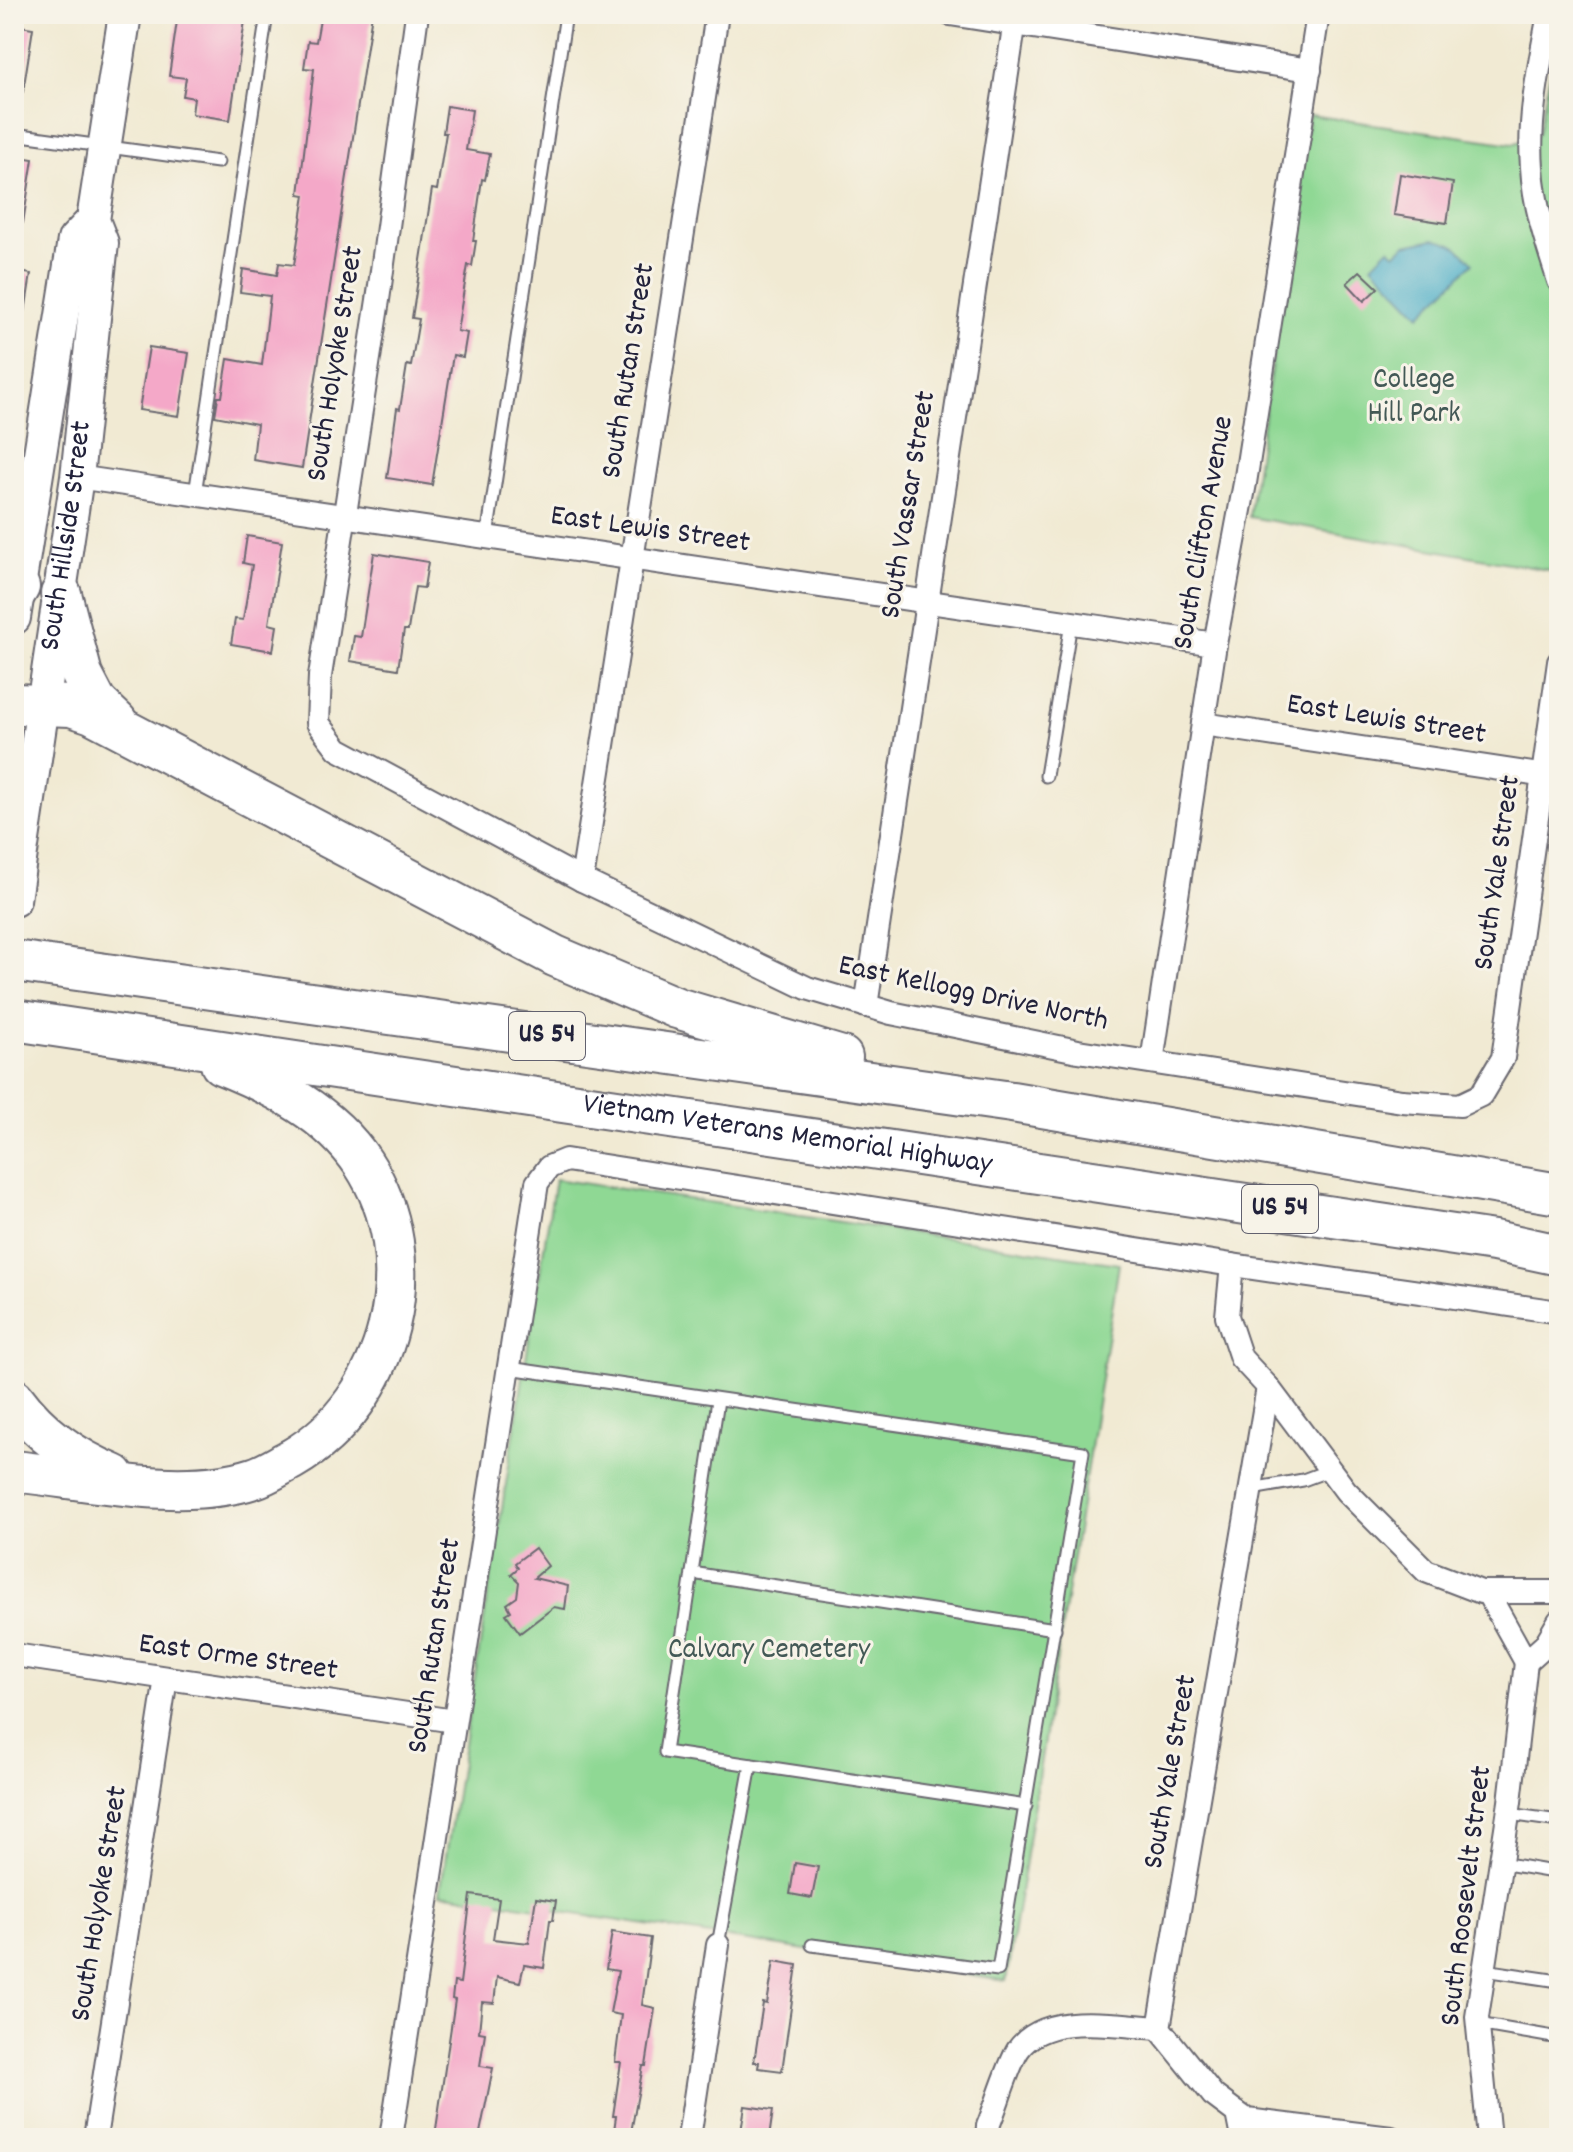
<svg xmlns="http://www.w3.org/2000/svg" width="1573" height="2152" font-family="Dekko,sans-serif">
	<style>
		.green { fill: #8fd894; stroke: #587d68; stroke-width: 2 }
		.water { fill: #47acc6; stroke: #346780; stroke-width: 2 }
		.building { fill: #f4a8c8 }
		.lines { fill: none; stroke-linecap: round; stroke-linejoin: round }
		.lane-casing { stroke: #6a6870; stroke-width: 15 }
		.street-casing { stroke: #6a6870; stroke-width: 26 }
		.secondary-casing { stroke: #6a6870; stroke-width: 36 }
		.highway-casing { stroke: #6a6870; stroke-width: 44 }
		.lane { stroke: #fff; stroke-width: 11 }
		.street { stroke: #fff; stroke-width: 22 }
		.secondary { stroke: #fff; stroke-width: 32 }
		.highway { stroke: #fff; stroke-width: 40 }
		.labels { text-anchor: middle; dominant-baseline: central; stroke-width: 6; stroke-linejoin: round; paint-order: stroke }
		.shield { fill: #f7f3e8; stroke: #62616f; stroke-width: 2 }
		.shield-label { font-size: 28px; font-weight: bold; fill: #22223b }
		.street-label { font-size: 30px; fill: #22223b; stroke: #f7f3e8 }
		.park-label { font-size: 30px; fill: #435956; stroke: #f7f3e8 }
	</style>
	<rect width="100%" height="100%" fill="#f7f3e8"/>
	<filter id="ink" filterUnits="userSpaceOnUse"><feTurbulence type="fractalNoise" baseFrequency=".0125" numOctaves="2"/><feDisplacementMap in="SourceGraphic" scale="16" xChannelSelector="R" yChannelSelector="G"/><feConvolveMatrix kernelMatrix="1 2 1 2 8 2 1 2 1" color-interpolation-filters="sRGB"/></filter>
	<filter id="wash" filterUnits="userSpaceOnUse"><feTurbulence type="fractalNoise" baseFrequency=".006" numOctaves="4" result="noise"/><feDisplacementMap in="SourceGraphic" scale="32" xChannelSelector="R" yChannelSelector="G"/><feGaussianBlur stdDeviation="1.8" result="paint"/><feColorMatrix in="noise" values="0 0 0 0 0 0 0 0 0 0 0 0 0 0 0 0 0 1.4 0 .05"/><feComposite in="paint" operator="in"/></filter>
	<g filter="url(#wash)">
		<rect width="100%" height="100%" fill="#f1ead3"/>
		<g class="green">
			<path d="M1559 27V572L1249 517 1309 115 1513 144 1538 134Z"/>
			<path d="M555 1179 1119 1264 1006 1981 440 1893Z"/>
		</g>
		<path class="water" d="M1434 239C1451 241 1462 249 1473 263L1420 315 1372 265 1389 248 1395 254 1405 245Z"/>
		<g id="blocks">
			<g class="building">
				<path d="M178 14H246L230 120 192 114 194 98 183 96 186 78 169 76Z"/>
				<path d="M321 14H372L302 468 253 460 257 424 215 416 218 397H222L228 359 262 365 270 296 240 292 243 269 277 275 279 263 294 265 305 195 299 194 314 69 304 68 308 41 316 42Z"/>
				<path d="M14 25 33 28 23 92 14 91Z"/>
				<path d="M447 106 472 110 466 150 490 154 485 180 482 179 473 241H476L472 266 468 265 457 331 467 333 463 357 453 355 432 485 387 478 397 408 400 409 407 365 411 366 419 319 412 318 432 189 437 190 446 133H443Z"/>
				<path d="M14 156 33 159 23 223 14 222Z"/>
				<path d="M1400 174 1453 183 1447 223 1394 215Z"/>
				<path d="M14 271 31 274 23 325H14Z"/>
				<path d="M1360 271 1378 288 1364 301 1347 283Z"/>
				<path d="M149 347 189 353 179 416 139 410Z"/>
				<path d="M247 536 282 542 269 624 277 626 273 651 231 644 235 619 243 620 252 565 243 563Z"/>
				<path d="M374 553 428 562 424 588 415 587 408 630H404L398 669 350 661 354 636 361 637Z"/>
				<path d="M535 1548 548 1566 534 1578 568 1586 565 1609 554 1607 520 1633 506 1614 511 1611 507 1604 517 1597 519 1582 511 1574 518 1568 515 1563Z"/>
				<path d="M795 1863 818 1867 812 1898 790 1894Z"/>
				<path d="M471 1895 499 1899 493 1939 529 1943 536 1898 556 1901 553 1920H550L544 1968 524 1965 520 1982 497 1977 494 2003 482 2002 479 2032 485 2033 480 2066 493 2068 479 2138H450L435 2136 455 2000 452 1999 454 1982 460 1983Z"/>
				<path d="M612 1932 651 1938 642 2005 655 2008 646 2066H643L630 2138H613L616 2116H613L621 2062H615L621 2015 610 2013 618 1971 606 1969Z"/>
				<path d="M774 1961 797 1965 782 2071 758 2068 759 2062H754L763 2003 767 2004Z"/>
				<path d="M745 2106 773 2110 769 2138H740Z"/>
			</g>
		</g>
	</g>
	<g filter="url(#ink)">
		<use href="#blocks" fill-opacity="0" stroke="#6a6870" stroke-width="2"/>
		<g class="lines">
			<g class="lane-casing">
				<g id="lane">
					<path d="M14 134 218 162"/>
					<path d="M195 494 267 14"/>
					<path d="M487 537 566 14"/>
					<path d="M1046 776 1071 623"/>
					<path d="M509 1368 1083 1452 998 1970 812 1945"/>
					<path d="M718 1400 665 1752 1026 1806"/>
					<path d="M1251 1489 1303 1480 1330 1470"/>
					<path d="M692 1573 1055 1629"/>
					<path d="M1509 1814 1559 1821"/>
					<path d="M1501 1863 1559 1873"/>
					<path d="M718 1945 751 1765"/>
					<path d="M1484 1970 1559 1981"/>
					<path d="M1478 2024 1559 2038"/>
				</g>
			</g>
			<g class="street-casing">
				<g id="street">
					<path d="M417 14 378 300 320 676 318 723 338 749 582 880 807 988 891 1013 1078 1051 1402 1101 1460 1105 1481 1095 1503 1058 1559 662"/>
					<path d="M950 14 1310 70"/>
					<path d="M1549 14C1540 63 1528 116 1532 167 1534 206 1547 244 1559 281"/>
					<path d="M77 477 1215 644"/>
					<path d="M1203 724 1559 778"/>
					<path d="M582 880 717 14"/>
					<path d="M866 1006 1016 14"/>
					<path d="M1152 1062 1215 644 1245 483 1318 14"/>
					<path d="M1232 1265 1227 1316 1241 1358 1268 1387 1346 1491 1426 1571 1481 1592H1559"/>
					<path d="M1487 1592 1526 1662 1545 1645 1559 1621"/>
					<path d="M14 1655 454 1721"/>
					<path d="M1237 2113 1247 2120 1391 2138"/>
					<path d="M95 2138 166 1678"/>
					<path d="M391 2138 537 1183 549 1167 566 1160 1232 1265 1559 1312"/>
					<path d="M689 2138 718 1945"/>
					<path d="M987 2138 988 2126C996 2107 1008 2066 1018 2050 1046 2010 1118 2026 1159 2028"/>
					<path d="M1242 2138 1237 2113 1213 2095 1159 2028 1268 1387"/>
					<path d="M1489 2138 1477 2017 1510 1802 1526 1662"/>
				</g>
			</g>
			<g class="secondary-casing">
				<g id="secondary">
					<path d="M14 618 74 240 93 220"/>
					<path id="s1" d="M14 900 77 477 102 243 93 220 125 14"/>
				</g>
			</g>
			<g class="highway-casing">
				<g id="highway">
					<path d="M61 594 82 675 96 702 117 722"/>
					<path d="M14 595 19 587"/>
					<path d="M14 704 71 706 92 713 555 956 677 1008 842 1057"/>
					<path d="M14 961 1012 1102 1559 1194"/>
					<path id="s2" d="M14 1020 1494 1241 1559 1255"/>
					<path d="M14 1399C39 1433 75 1459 114 1475"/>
					<path d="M14 1471C88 1479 183 1501 254 1478 267 1474 280 1465 292 1459 392 1401 427 1260 363 1163 330 1113 274 1085 221 1064"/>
				</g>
			</g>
			<use href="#lane" class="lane"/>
			<use href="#street" class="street"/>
			<use href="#secondary" class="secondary"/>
			<use href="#highway" class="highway"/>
		</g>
	</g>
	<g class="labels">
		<g class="shield">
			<rect x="509" y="1012" width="76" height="48" rx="6"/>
			<rect x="1242" y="1185" width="76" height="48" rx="6"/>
		</g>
		<g class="shield-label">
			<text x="547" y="1036">US 54</text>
			<text x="1280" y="1209">US 54</text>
		</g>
		<g class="street-label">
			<text transform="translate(337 364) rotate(-81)">South Holyoke Street</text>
			<text transform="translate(630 371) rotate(-81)">South Rutan Street</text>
			<text transform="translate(910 505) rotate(-81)">South Vassar Street</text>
			<text transform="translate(650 531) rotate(8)">East Lewis Street</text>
			<text transform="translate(1205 533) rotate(-80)">South Clifton Avenue</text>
			<text stroke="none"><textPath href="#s1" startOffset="368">South Hillside Street</textPath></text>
			<text transform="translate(1386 721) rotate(9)">East Lewis Street</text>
			<text transform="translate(1499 873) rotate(-82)">South Yale Street</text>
			<text transform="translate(973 995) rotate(12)">East Kellogg Drive North</text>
			<text stroke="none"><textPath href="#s2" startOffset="782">Vietnam Veterans Memorial Highway</textPath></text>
			<text transform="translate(436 1646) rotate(-81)">South Rutan Street</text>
			<text transform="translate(238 1659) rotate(8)">East Orme Street</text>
			<text transform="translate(1172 1772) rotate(-80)">South Yale Street</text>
			<text transform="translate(1468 1896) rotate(-83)">South Roosevelt Street</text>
			<text transform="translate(101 1904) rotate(-81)">South Holyoke Street</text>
		</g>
		<g class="park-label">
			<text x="1414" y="381">College<tspan x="1414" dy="34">Hill Park</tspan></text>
			<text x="769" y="1651">Calvary Cemetery</text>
		</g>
	</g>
	<rect width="1573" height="2152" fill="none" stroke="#f7f3e8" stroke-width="48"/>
</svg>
